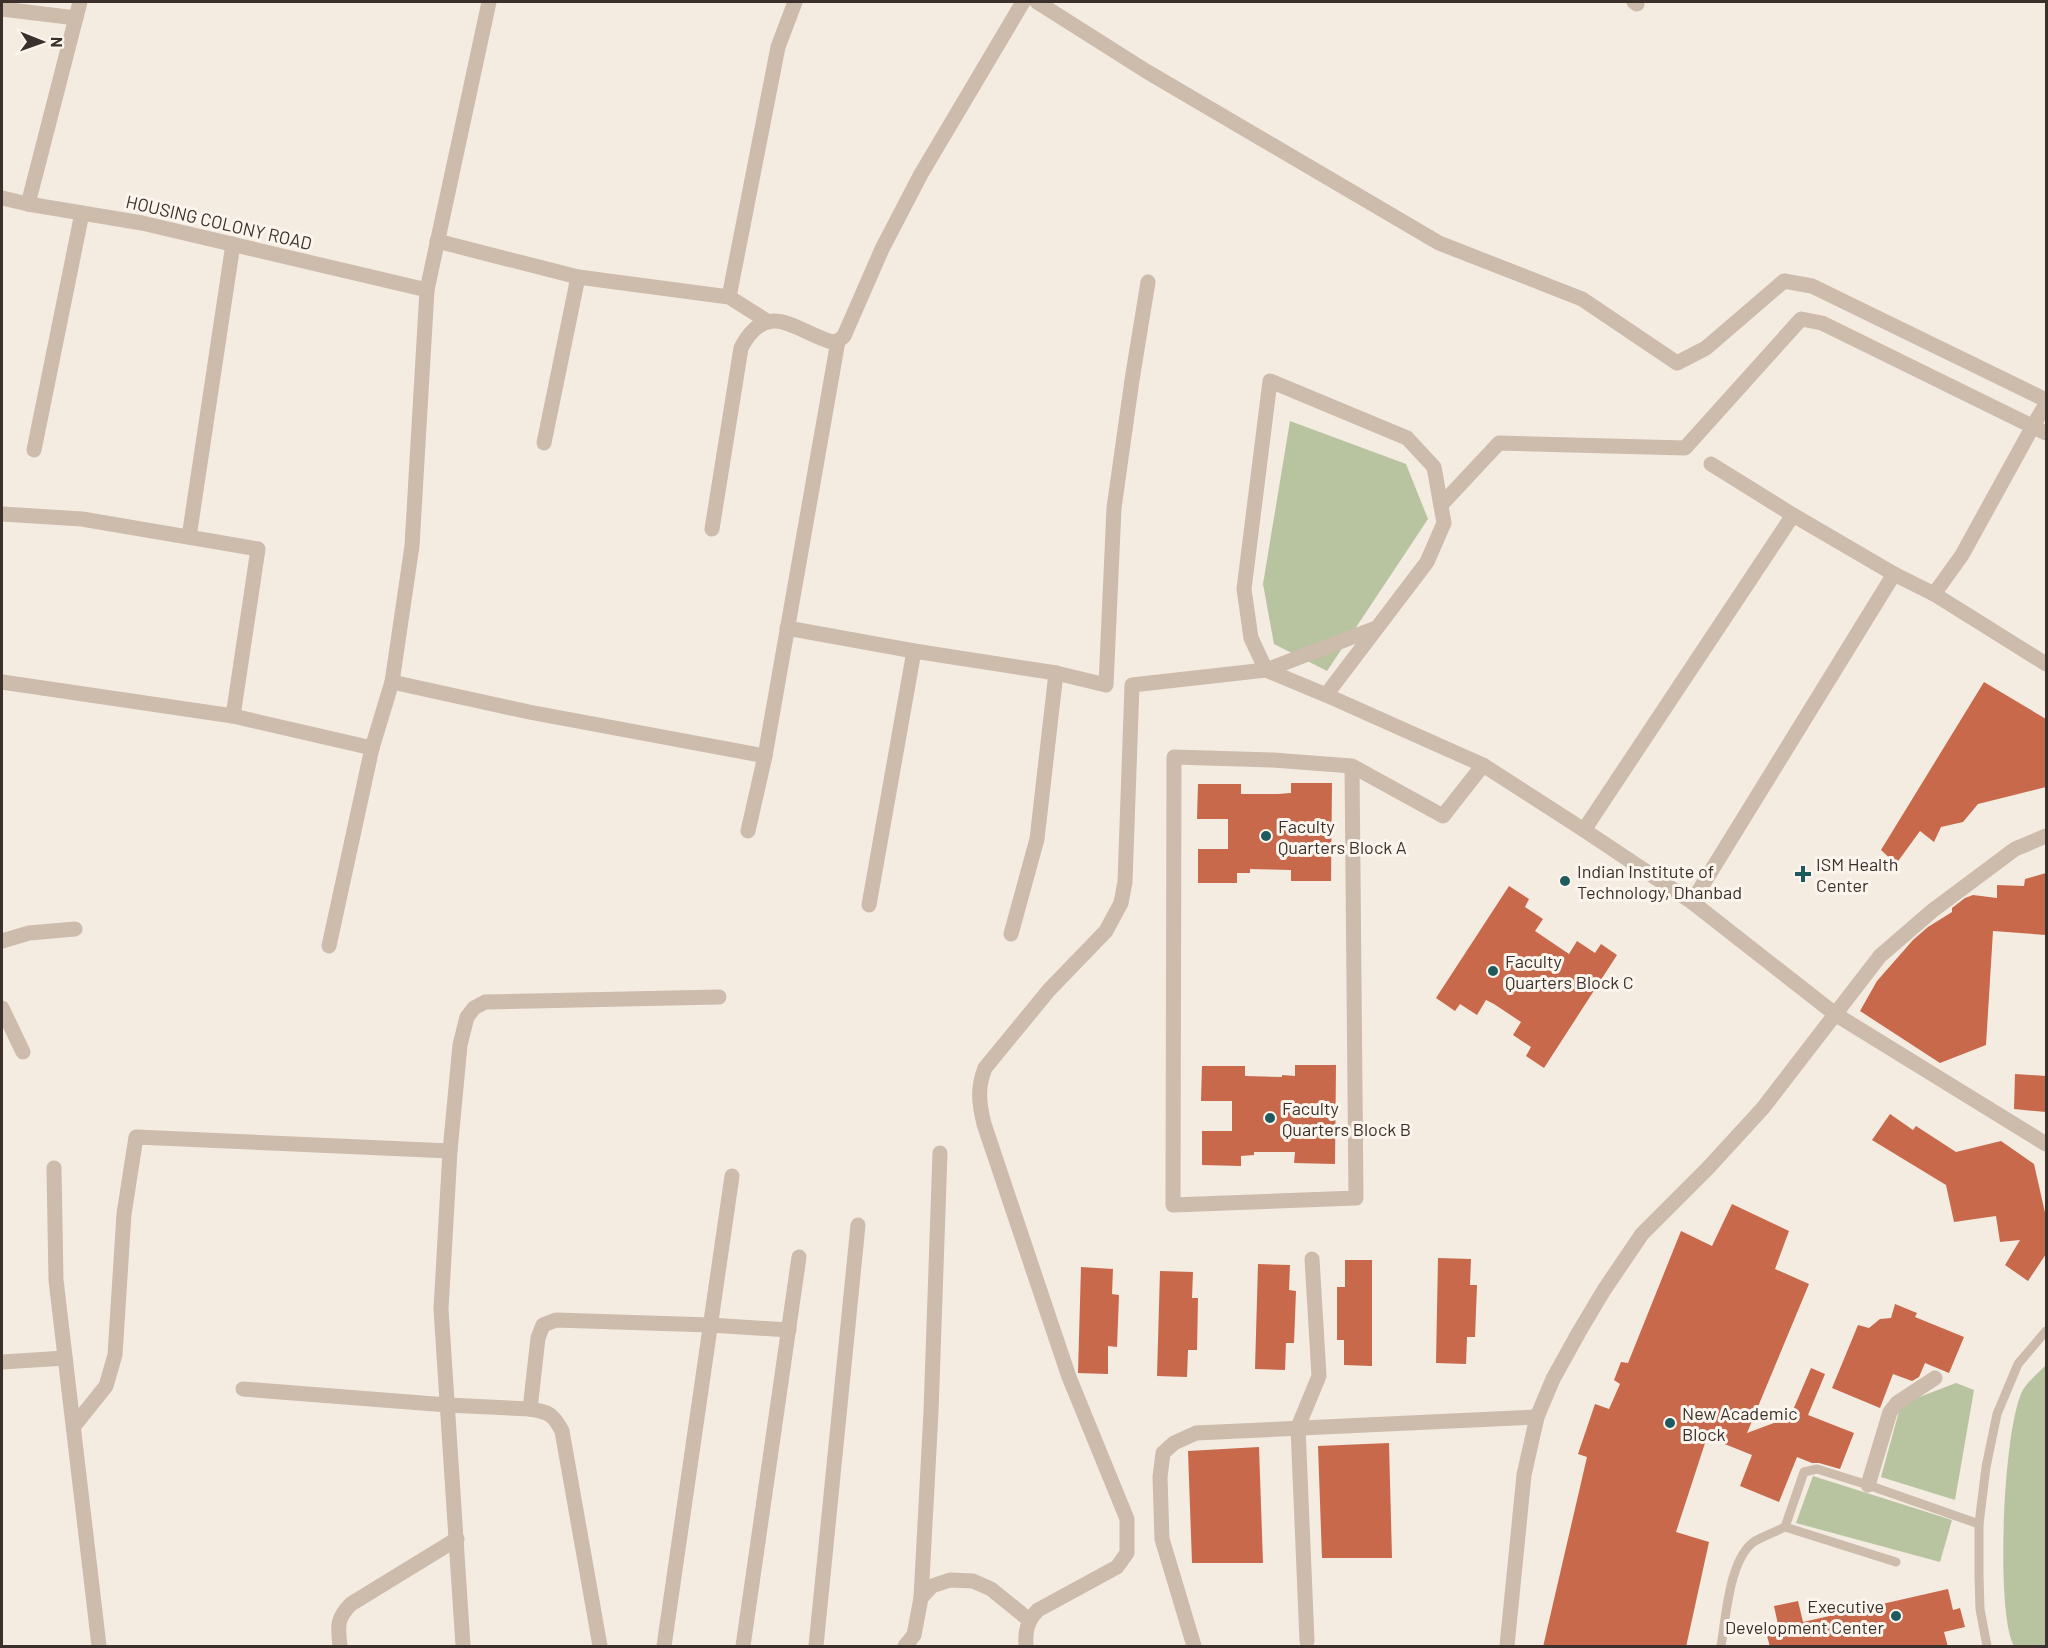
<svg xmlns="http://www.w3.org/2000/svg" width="2048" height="1648" font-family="Barlow,sans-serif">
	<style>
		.green { fill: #b8c4a0 }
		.building { fill: #c8694b }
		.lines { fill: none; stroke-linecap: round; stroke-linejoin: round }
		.service { stroke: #cdbbac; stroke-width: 9 }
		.minor { stroke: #cdbbac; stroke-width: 15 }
		.tertiary { stroke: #cdbbac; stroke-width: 15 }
		.poi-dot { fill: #1f5a5e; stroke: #fbf5ee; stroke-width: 2 }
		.labels { text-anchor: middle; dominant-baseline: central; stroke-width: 6; stroke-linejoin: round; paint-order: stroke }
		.street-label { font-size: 18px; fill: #3b302b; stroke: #fbf5ee }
		.poi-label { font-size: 18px; fill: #3b302b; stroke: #fbf5ee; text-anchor: start }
	</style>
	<rect width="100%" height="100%" fill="#f4ebe1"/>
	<g class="green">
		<path d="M1290 421 1406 464 1428 519 1327 671 1274 644 1263 584Z"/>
		<path d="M2046 1365V1646H2014C1995 1613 2003 1421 2024 1388 2030 1380 2039 1372 2046 1365Z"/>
		<path d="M1956 1383 1974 1390 1955 1500 1881 1477 1901 1404Z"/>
		<path d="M1813 1476 1952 1520 1940 1562 1796 1523Z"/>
	</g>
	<g class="building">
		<path d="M1984 682 2046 719V787L1978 804 1963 822 1941 827 1934 842 1920 831 1896 864 1881 850Z"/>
		<path d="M1291 783H1332L1331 881H1291V870L1250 869V873H1237V883H1198V849H1228V819H1197L1198 784H1241V794H1278L1291 793Z"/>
		<path d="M2046 873V935L1993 931 1986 1045 1940 1063 1860 1011 1877 981 1913 940 1928 927 1952 912V908L1965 898 1973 895 1997 898V885L2024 886 2025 879Z"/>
		<path d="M1509 886 1529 899 1525 907 1543 919 1535 931 1569 954 1577 941 1595 953 1601 944 1617 955 1544 1068 1526 1056 1531 1047 1513 1035 1521 1022 1494 1004 1486 1000 1477 1015 1460 1004 1455 1011 1436 998Z"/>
		<path d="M1295 1065H1336L1335 1164 1294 1163 1295 1152H1254V1155L1241 1156V1166L1202 1165V1131H1232V1101H1201L1202 1066H1245V1076L1282 1077V1075L1295 1076Z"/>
		<path d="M2015 1074 2046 1076V1112L2014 1109Z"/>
		<path d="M1890 1114 1913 1130 1916 1126 1956 1152 2001 1141 2034 1164 2046 1217V1254L2028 1281 2005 1265 2020 1240 2000 1242 1996 1216 1954 1222 1946 1185 1872 1140Z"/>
		<path d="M1732 1204 1789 1231 1775 1269 1809 1284 1747 1433 1790 1417 1811 1368 1825 1374 1808 1415 1854 1433 1840 1469 1819 1463H1812L1797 1457 1779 1502 1740 1486 1752 1455 1707 1437 1676 1532 1709 1542 1686 1647H1543L1587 1457 1578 1454 1595 1404 1609 1409 1620 1384 1614 1380 1621 1362 1628 1363 1681 1231 1712 1246Z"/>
		<path d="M1438 1258 1471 1259 1470 1285H1477L1475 1337H1467L1466 1364 1436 1363Z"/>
		<path d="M1345 1260H1372V1366L1344 1365V1340H1337V1287H1345Z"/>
		<path d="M1258 1264 1290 1265 1289 1290 1296 1291 1294 1343H1286L1285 1370 1255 1369Z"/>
		<path d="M1081 1267 1113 1269 1112 1294 1119 1295 1117 1347 1108 1346V1374L1078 1373Z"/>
		<path d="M1160 1271 1193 1272 1192 1298H1198L1197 1350H1188L1187 1377 1157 1376Z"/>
		<path d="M1895 1304 1917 1313 1915 1317 1964 1337 1949 1373 1925 1363 1919 1377 1912 1381 1893 1374 1880 1408 1832 1388 1858 1325 1869 1328 1880 1319 1891 1318Z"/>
		<path d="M1389 1443 1392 1558H1322L1318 1446Z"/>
		<path d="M1259 1447 1263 1563H1192L1188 1451Z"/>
		<path d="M1948 1589 1953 1610 1960 1608 1965 1627 1944 1632 1948 1647H1770L1766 1632 1779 1629 1774 1606 1798 1601 1803 1622Z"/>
	</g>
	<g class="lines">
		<g class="service">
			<path d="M1896 1562 1785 1527 1804 1472 1817 1469 1868 1485 1979 1524"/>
			<path d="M1721 1646C1726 1618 1729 1558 1755 1541 1764 1536 1775 1532 1785 1527"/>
			<path d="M1987 1646 1980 1609 1979 1576V1524L1986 1467 1997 1414 2018 1364 2046 1331"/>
		</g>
		<g class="minor">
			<path d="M1037 2 1146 71 1439 243 1582 299 1677 363 1706 348 1784 281 1812 286 2046 400"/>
			<path d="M1634 2 1637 4"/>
			<path d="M2 9 76 18"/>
			<path d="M28 204 142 223 427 290"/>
			<path d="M437 241 578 277 729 297 767 321"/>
			<path d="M729 297 778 47 795 2"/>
			<path d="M544 443 578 277"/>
			<path d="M34 450 82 213"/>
			<path d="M1711 464 1793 515 1894 574 1934 594 2046 664"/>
			<path d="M1441 505 1499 443 1685 448 1801 319 1822 323 2046 433"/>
			<path d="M2 514 82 519 258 549 233 716"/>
			<path d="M712 529 741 348C767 298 795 331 832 342L838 341 844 336 882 249 921 174 1023 2"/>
			<path d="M189 537 233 244"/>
			<path d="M1934 594 1962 555 2033 426 2046 404"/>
			<path d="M787 628 914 651 1056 673 1106 685 1114 508 1132 380 1148 282"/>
			<path d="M2 682 233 716 372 748"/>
			<path d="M392 682 529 712 765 756"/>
			<path d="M1326 695 1427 562 1444 523 1434 467 1407 438 1270 381 1244 589 1251 638 1266 670 1326 695 1483 765 1584 830 1692 902 1835 1014 2046 1144"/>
			<path d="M1352 766 1356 1198 1173 1205 1174 757 1273 760 1352 766 1443 816 1483 765"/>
			<path d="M1584 830 1793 515"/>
			<path d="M748 831 765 756 838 341"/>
			<path d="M1692 902 1894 574"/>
			<path d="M869 905 914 651"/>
			<path d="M1011 934 1037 839 1056 673"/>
			<path d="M2 941 29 933 75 929"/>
			<path d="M329 946 372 748 392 682 412 546 427 290 489 2"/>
			<path d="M2 1008 23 1052"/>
			<path d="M54 1168 56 1280 99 1646"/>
			<path d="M2 1362 65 1358"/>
			<path d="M243 1389 447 1405 530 1409C549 1412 553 1414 562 1431L600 1646"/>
			<path d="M530 1409 538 1338 543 1325 556 1320 710 1325 789 1330"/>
			<path d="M74 1426 106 1386 115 1355 124 1214 136 1137 450 1151"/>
			<path d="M1868 1485 1890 1412 1897 1403 1935 1378"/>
			<path d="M921 1598 931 1412 940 1153"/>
			<path d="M1307 1641 1298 1427 1319 1376 1312 1259"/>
			<path d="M340 1646C338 1627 336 1619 351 1604L457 1539"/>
			<path d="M463 1646 441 1309 450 1151 460 1045 467 1017 474 1008 485 1002 719 997"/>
			<path d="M664 1646 732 1176"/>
			<path d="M743 1646 799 1257"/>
			<path d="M816 1646 858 1225"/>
			<path d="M905 1646 914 1635 921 1598 932 1586 950 1580 973 1581 991 1589 1028 1619"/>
			<path d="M1026 1646C1025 1631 1027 1621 1038 1610L1117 1567 1127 1553V1519L1069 1377 984 1124C979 1103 977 1088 985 1068L1049 990 1106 931 1121 903 1125 882 1132 685 1266 670 1376 628"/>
			<path d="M1194 1646 1162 1539 1160 1477 1163 1453 1174 1443 1196 1433 1537 1417"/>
			<path d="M1507 1646 1524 1475 1537 1417 1553 1379 1579 1332 1604 1290 1642 1234 1708 1168 1763 1108 1880 956 1932 911 2015 849 2046 836"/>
		</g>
		<path class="tertiary" d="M2 198 28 204 80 2"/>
	</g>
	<g class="poi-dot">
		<circle cx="1266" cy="836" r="6"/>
		<path d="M1800 865h6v6h6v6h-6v6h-6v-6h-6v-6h6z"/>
		<circle cx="1565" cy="881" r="6"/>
		<circle cx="1493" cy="971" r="6"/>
		<circle cx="1270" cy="1118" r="6"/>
		<circle cx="1670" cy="1423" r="6"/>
		<circle cx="1896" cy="1616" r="6"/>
	</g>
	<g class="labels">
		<g class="street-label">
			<text transform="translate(219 222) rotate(13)">HOUSING COLONY ROAD</text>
		</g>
		<g class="poi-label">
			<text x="1278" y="826">Faculty<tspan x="1278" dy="21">Quarters Block A</tspan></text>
			<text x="1816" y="864">ISM Health<tspan x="1816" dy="21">Center</tspan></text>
			<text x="1577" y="871">Indian Institute of<tspan x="1577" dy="21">Technology, Dhanbad</tspan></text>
			<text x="1505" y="961">Faculty<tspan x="1505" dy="21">Quarters Block C</tspan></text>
			<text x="1282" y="1108">Faculty<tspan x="1282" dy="21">Quarters Block B</tspan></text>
			<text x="1682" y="1413">New Academic<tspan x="1682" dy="21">Block</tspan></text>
			<text x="1884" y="1606" text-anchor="end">Executive<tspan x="1884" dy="21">Development Center</tspan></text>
		</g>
	</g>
	<rect width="2048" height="1648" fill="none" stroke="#3b302b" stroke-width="6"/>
	<g transform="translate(42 42) rotate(91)" stroke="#fbf5ee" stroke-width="4.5" paint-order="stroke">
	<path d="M0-4.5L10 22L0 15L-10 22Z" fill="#3b302b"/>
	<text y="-9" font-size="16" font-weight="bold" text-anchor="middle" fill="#3b302b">N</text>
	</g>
</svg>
